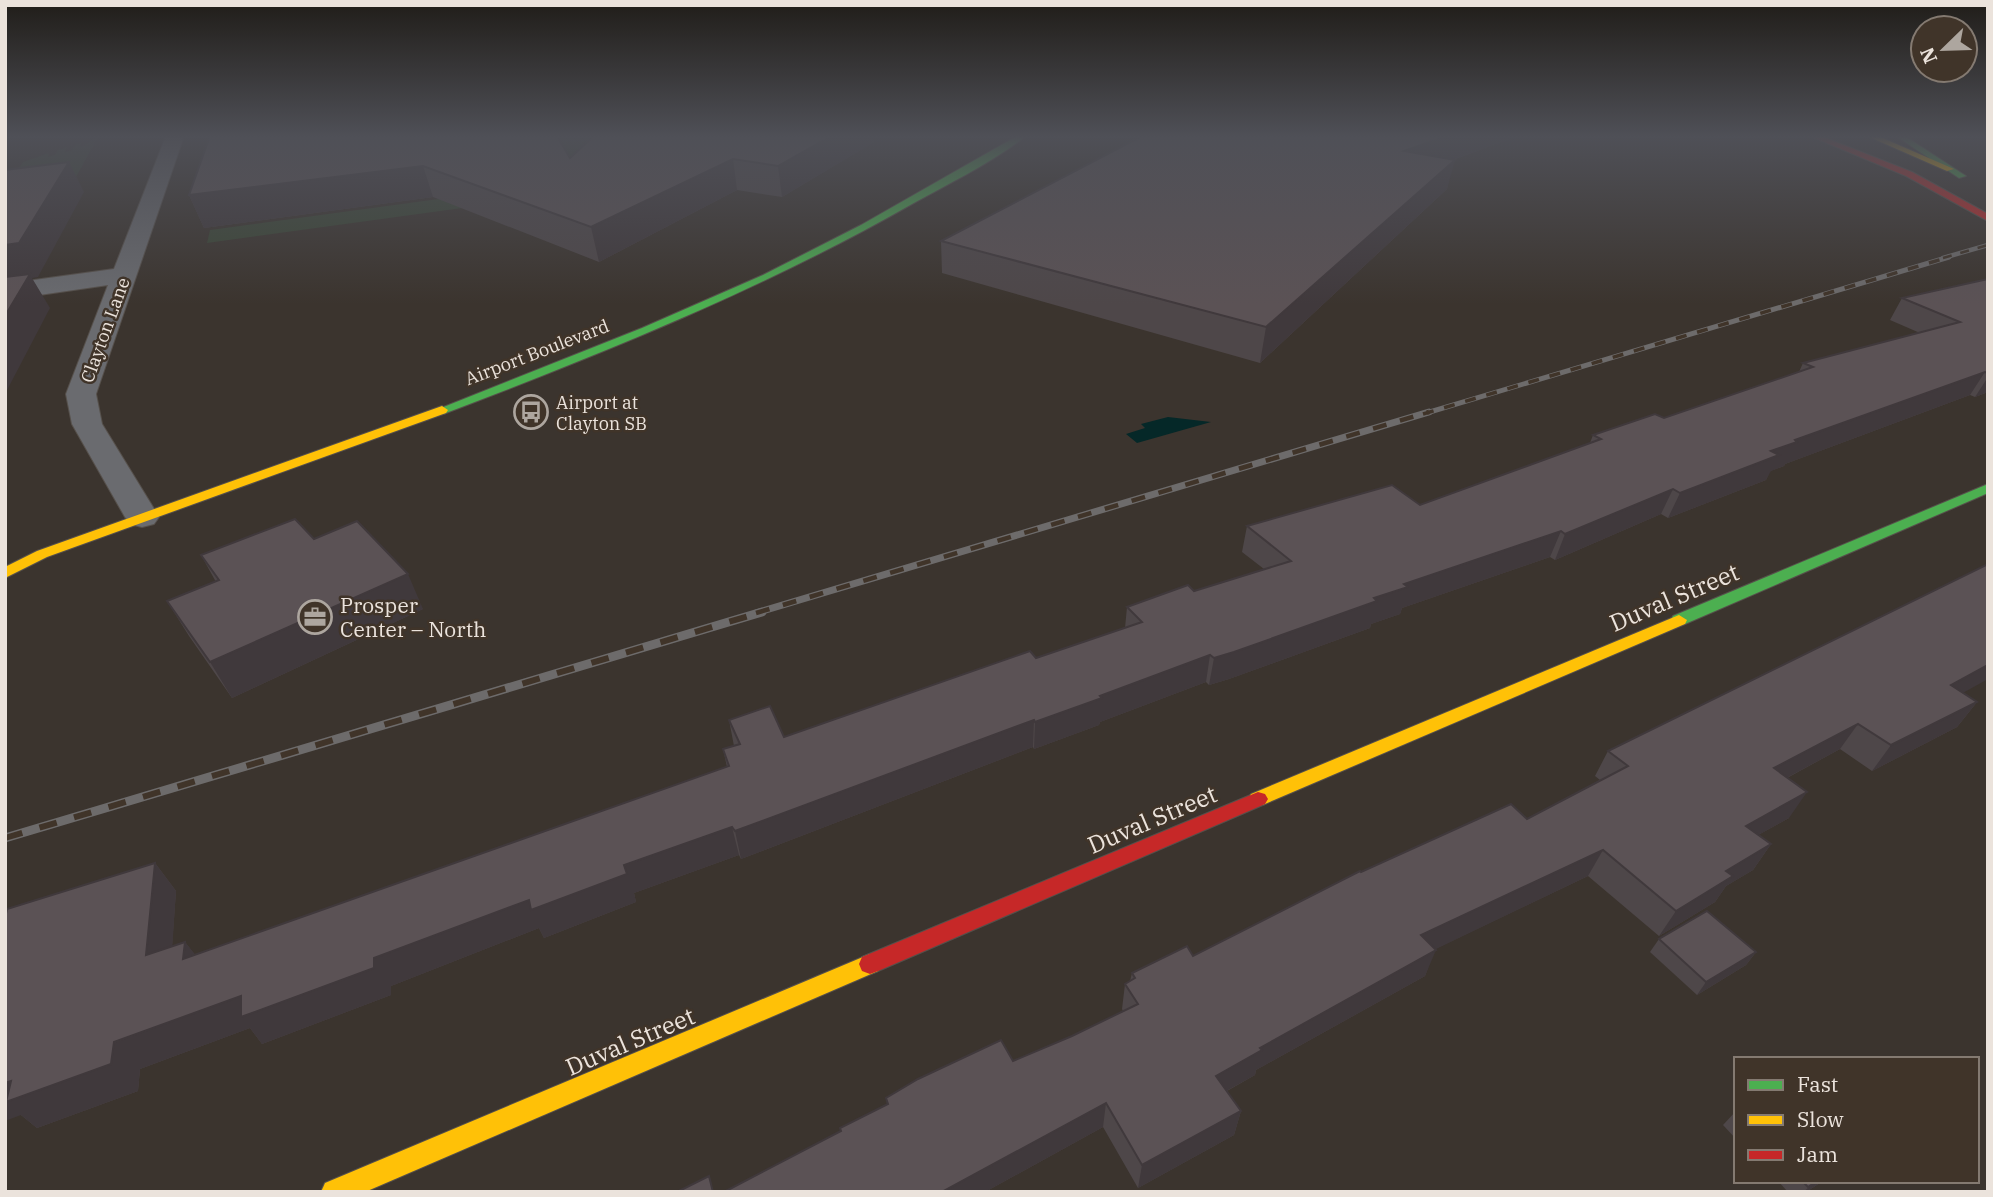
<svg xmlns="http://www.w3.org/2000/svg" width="1993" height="1197" font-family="'IBM Plex Serif',serif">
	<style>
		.green { fill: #3b4635 }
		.water { fill: #052828 }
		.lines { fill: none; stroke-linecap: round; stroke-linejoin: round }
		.street-casing { stroke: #56504b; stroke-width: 2 }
		.fast-casing { stroke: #56504b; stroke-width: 2 }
		.slow-casing { stroke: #56504b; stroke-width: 2 }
		.jam-casing { stroke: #56504b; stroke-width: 2 }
		.street { fill: #6a6b6f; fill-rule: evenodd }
		.fast { fill: #4caf50; fill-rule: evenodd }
		.slow { fill: #ffc107; fill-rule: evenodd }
		.jam { fill: #c62828; fill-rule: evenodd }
		.rail-far3-casing { stroke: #6d6b6b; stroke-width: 4.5 }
		.rail-far2-casing { stroke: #6d6b6b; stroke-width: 5 }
		.rail-far1-casing { stroke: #6d6b6b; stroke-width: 7 }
		.rail-casing { stroke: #6d6b6b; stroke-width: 9 }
		.rail-far3 { stroke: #403429; stroke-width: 2.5; stroke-dasharray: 9; stroke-linecap: butt }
		.rail-far2 { stroke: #403429; stroke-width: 3.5; stroke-dasharray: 11; stroke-linecap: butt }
		.rail-far1 { stroke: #403429; stroke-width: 4.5; stroke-dasharray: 14; stroke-linecap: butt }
		.rail { stroke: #403429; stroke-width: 6; stroke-dasharray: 18; stroke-linecap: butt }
		.wall { fill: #4e4749 }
		.shaded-wall { fill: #40393c }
		.building { fill: #5b5255; stroke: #40393c; stroke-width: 2 }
		.labels { text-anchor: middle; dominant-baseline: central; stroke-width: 5; stroke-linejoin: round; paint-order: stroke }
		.far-street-label { font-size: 18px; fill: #ebe3dc; stroke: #403429 }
		.far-poi-label { font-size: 18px; fill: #ebe3dc; stroke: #403429; text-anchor: start }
		.poi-label { font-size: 21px; fill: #ebe3dc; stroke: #403429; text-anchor: start }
		.near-street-label { font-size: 24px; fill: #ebe3dc; stroke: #403429 }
	</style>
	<rect width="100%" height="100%" fill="#3b342e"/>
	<g class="green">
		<path d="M553 136H625L550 196 207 243 210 230 490 192Z"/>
		<path d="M98 137 76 177H13L23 162 49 153 48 157 55 155 58 150 67 147 65 152 72 150 75 145 81 143V147Z"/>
	</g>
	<path class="water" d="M1168 417 1211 422 1137 443 1126 434 1145 428 1141 424Z"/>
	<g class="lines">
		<g class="street-casing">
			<path id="street" d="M166 136H184L96 394 102 424 159 517 154 524 142 527 130 524 125 517 72 424 66 394 108 285 5 300V284L114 269Z"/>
		</g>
		<g class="fast-casing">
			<g id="fast">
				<path d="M1017 136H1026C992 163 950 183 912 204 763 289 606 352 446 413L442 414 436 410 642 328 763 275 861 225Z"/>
				<path d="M1896 136H1905L1966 176 1959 178Z"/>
				<path d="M1988 484V493L1685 624H1673L1671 620 1673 616Z"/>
			</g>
		</g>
		<g class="slow-casing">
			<g id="slow">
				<path d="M1867 136H1878L1954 169 1947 171Z"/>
				<path d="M442 406 448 410 446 413 47 557 5 578V567L37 551Z"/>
				<path d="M1679 615 1687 620 1685 624 1265 804 1258 806 1251 804 1248 799 1251 794Z"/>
				<path d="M870 954 878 957 881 964 878 971 365 1192H321L325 1183Z"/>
			</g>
		</g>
		<g class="jam-casing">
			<g id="jam">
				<path d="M1810 136H1821L1912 172 1988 214V221L1906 176Z"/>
				<path d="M1258 792 1265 794 1268 799 1265 804 878 971 870 974 862 971 859 964 862 957Z"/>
			</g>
		</g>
		<use href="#street" class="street"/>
		<use href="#fast" class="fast"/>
		<use href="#slow" class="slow"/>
		<use href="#jam" class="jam"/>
		<g class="rail-far3-casing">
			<path id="rail-far3" d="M1943 258 1988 245"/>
		</g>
		<g class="rail-far2-casing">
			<path id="rail-far2" d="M1423 414 1949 257"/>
		</g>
		<g class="rail-far1-casing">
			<path id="rail-far1" d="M756 613 1429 412"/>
		</g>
		<g class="rail-casing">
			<path id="rail" d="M5 838 762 612"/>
		</g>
		<use href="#rail-far3" class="rail-far3"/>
		<use href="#rail-far2" class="rail-far2"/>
		<use href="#rail-far1" class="rail-far1"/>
		<use href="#rail" class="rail"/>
	</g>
	<g class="wall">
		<path d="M210 136 570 158 874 142 782 197 737 190 599 262 433 197 204 228 189 195Z"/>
		<path d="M1142 136H1517L1453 160 1447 189 1260 363 942 273 941 241Z"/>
		<path d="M1988 279V392L1975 397 1970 395 1785 464 1784 466 1770 471 1766 480 1668 518 1661 514 1555 560 1550 557 1402 608 1400 614 1371 624 1370 628 1229 679 1209 685 1206 682 1100 722 1099 725 1034 749 1033 747 741 859 739 855 634 893 636 902 544 938 539 928 391 986V995L262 1044 250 1028 140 1069 138 1091 37 1128 21 1115 155 863 176 891 172 946 185 942 195 955 727 767 723 749 734 746 729 720 784 737 1036 658 1125 628 1127 607 1194 591 1264 569 1242 552 1247 526 1420 505 1590 443 1593 435 1664 418 1799 372 1803 363 1920 333 1890 320 1902 298Z"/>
		<path d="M314 539 423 609 232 698 189 636 167 601 216 582 201 555Z"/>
		<path d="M1963 693 1977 702 1957 727 1872 771 1840 749 1787 778 1789 818 1758 835 1771 844 1753 870 1726 886 1715 902 1659 936 1588 876 1435 949 1425 976 1256 1070 1255 1075 1227 1091 1241 1111 1234 1135 1138 1188 1103 1127 985 1192H724L841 1132 840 1128 887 1104 886 1098 1013 1061 1072 1036 1123 1011 1122 1009 1125 984 1130 981 1132 973 1193 956 1361 872 1527 819 1600 780 1595 776 1608 751Z"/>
		<path d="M1659 939 1756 952 1746 965 1697 995 1650 952Z"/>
		<path d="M1736 1111V1139L1723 1125Z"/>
		<path d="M1778 1181H1823L1806 1192H1788Z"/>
	</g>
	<g class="shaded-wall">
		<path d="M831 136H874V142L782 197 778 166Z"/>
		<path d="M1447 136H1517L1398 180 1404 151Z"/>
		<path d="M733 159 737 190 599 262 591 227Z"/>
		<path d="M1455 160 1447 189 1260 363 1266 327Z"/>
		<path d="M69 162 84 192 38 277 32 278 50 308 5 394V245Z"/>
		<path d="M423 166 433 197 204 228 189 195Z"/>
		<path d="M1985 372 1970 395 1785 464 1784 466 1771 471 1766 480 1668 518 1680 493 1795 440Z"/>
		<path d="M1988 377V392L1975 397Z"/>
		<path d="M1673 489 1661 514 1555 560 1565 534Z"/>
		<path d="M1561 531 1550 557 1402 608 1400 614 1371 624 1370 628 1229 679 1209 685 1214 658 1404 584Z"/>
		<path d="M408 574 423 609 232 698 210 662Z"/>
		<path d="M1210 655 1206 682 1100 722 1099 725 1034 749 1035 722 1100 696Z"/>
		<path d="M1988 665V679L1932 710 1951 685Z"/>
		<path d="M1977 702 1957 727 1872 771 1891 745Z"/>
		<path d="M1034 720 1033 747 741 859 735 831Z"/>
		<path d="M1858 724 1840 749 1757 794 1774 768Z"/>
		<path d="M1807 792 1789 818 1729 851 1746 826Z"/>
		<path d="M732 827 739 855 634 893 636 902 544 938 539 928 391 986V995L262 1044 250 1028 140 1069 138 1091 37 1128 21 1115 5 1121V1083L241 996 374 958 529 900Z"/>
		<path d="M1771 844 1753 870 1726 886 1715 902 1659 936 1676 911 1726 871Z"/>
		<path d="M1603 850 1588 876 1411 961 1421 935Z"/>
		<path d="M155 863 176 891 170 982 146 955Z"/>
		<path d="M185 942 207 969 183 959Z"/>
		<path d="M1436 950 1425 976 1256 1070 1255 1075 1210 1100 1216 1076 1260 1048Z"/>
		<path d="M1756 952 1746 965 1697 995 1706 982Z"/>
		<path d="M1106 1103 1103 1127 985 1192H942Z"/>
		<path d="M1241 1111 1234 1135 1138 1188 1142 1165Z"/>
		<path d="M1817 1181H1823L1806 1192H1803Z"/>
	</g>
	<g class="building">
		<path d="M210 136H557L570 158 594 136H831L778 166 733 159 591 227 423 166 189 195Z"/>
		<path d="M1142 136H1447L1404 151 1455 160 1266 327 941 241Z"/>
		<path d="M69 162 19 243 5 245V170Z"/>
		<path d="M30 274 5 316V277Z"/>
		<path d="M1988 279V373L1985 372 1795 440 1797 442 1771 451 1779 455 1680 493 1673 489 1565 534 1561 531 1404 584 1408 587 1374 598 1377 601 1234 652 1214 658 1210 655 1100 696 1102 698 1035 722 1034 720 735 831 732 827 624 865 627 874 531 910 529 900 374 958V968L241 1017V996L114 1042 111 1064 6 1102 11 1081 5 1083V918L7 909 155 863 146 955 185 942 183 959 729 766 723 749 740 744 729 720 770 706 784 737 1030 651 1036 658 1142 622 1127 607 1188 585 1194 591 1291 561 1247 526 1392 485 1420 505 1601 439 1593 435 1655 414 1664 418 1813 367 1803 363 1960 322 1902 298Z"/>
		<path d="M295 519 314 539 357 521 408 574 210 662 167 601 219 580 201 555Z"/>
		<path d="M1988 564V665L1951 685 1977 702 1891 745 1858 724 1774 768 1807 792 1746 826 1771 844 1726 871 1733 876 1676 911 1603 850 1421 935 1436 950 1260 1048 1262 1050 1216 1076 1241 1111 1142 1165 1106 1103 942 1192H724L841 1131 840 1128 888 1104 886 1098 918 1079 1001 1040 1013 1061 1072 1036 1138 1004 1125 984 1135 978 1132 973 1187 946 1193 956 1360 871 1361 872 1511 804 1527 819 1628 766 1608 751Z"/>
		<path d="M1707 911 1756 952 1706 982 1659 939Z"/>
		<path d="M709 1176 713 1192H677Z"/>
		<path d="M1802 1181H1817L1808 1187Z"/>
	</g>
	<linearGradient id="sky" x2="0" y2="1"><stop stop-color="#201d19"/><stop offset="0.45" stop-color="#4f5057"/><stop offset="1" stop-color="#4f5057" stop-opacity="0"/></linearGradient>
	<rect width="1993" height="304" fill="url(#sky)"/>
	<defs>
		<g id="bus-ring" transform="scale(1.75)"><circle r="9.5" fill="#403429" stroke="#ada69f" stroke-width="1.5"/><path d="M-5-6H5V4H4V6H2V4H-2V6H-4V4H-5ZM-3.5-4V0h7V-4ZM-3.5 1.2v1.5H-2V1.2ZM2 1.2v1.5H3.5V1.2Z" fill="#ada69f"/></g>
		<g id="office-ring" transform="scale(1.75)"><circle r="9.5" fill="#403429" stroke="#ada69f" stroke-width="1.5"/><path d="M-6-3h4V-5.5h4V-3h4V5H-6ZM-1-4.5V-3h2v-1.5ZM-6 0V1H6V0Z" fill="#ada69f"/></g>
	</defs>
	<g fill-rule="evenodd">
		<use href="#bus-ring" x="531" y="412"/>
		<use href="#office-ring" x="315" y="617"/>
	</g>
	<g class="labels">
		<g class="far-street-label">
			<text transform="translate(105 330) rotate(-70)">Clayton Lane</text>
			<text transform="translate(537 352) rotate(-21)">Airport Boulevard</text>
		</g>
		<g class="far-poi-label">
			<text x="556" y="402">Airport at<tspan x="556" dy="21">Clayton SB</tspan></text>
		</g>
		<g class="poi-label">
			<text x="340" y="605">Prosper<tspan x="340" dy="24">Center – North</tspan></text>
		</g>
		<g class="near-street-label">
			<text transform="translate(1674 597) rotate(-23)">Duval Street</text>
			<text transform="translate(1152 819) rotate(-23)">Duval Street</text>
			<text transform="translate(630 1041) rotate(-23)">Duval Street</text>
		</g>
	</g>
	<rect width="1993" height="1197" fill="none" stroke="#ebe3dc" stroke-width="14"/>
	<rect x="1734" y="1057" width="245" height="126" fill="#403429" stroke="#847a71" stroke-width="2"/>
	<rect x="1748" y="1080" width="35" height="10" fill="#4caf50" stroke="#847a71" stroke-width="2"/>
	<text x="1797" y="1092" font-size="21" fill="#ebe3dc">Fast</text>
	<rect x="1748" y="1115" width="35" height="10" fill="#ffc107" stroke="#847a71" stroke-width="2"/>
	<text x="1797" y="1127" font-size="21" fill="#ebe3dc">Slow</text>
	<rect x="1748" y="1150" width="35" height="10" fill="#c62828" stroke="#847a71" stroke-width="2"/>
	<text x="1797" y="1162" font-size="21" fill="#ebe3dc">Jam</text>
	<g transform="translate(1944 49) rotate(247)"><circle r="33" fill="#403429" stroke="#847a71" stroke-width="2"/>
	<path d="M0-5L12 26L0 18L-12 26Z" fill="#ada69f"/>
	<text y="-10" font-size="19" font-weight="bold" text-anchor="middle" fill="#ebe3dc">N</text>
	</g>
</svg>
